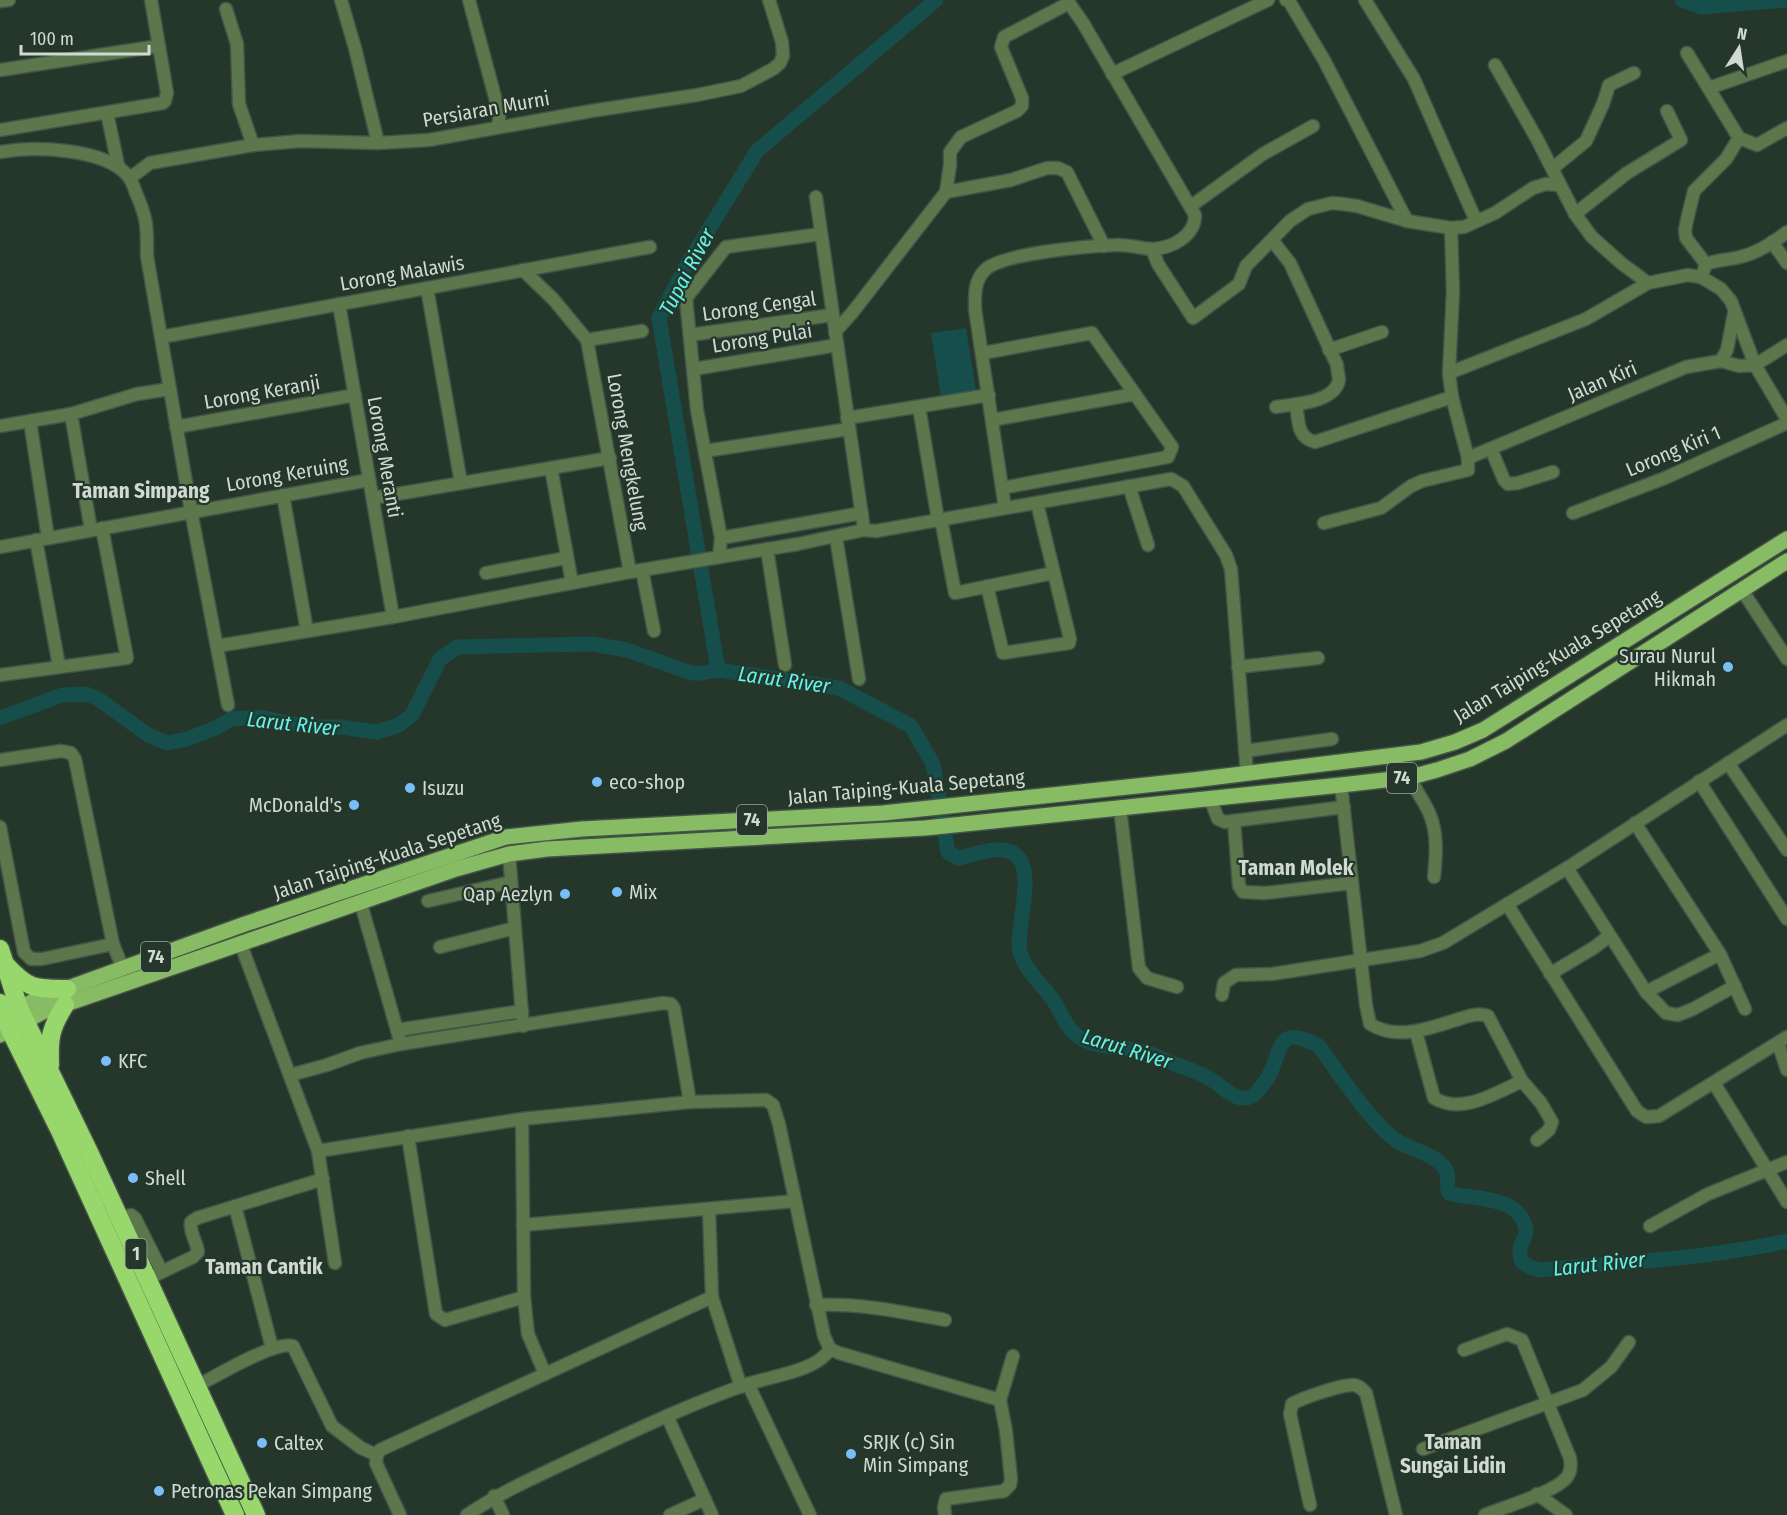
<svg xmlns="http://www.w3.org/2000/svg" width="1787" height="1515" font-family="'Fira Sans Condensed',sans-serif">
	<style>
		.water { fill: #164e4b }
		.lines { fill: none; stroke-linecap: round; stroke-linejoin: round }
		.river { stroke: #164e4b; stroke-width: 15 }
		.minor-casing { stroke: #445448; stroke-width: 15 }
		.major-casing { stroke: #445448; stroke-width: 18 }
		.highway-casing { stroke: #445448; stroke-width: 21 }
		.minor { stroke: #5d774d; stroke-width: 12 }
		.major { stroke: #87bc64; stroke-width: 15 }
		.highway { stroke: #97d76b; stroke-width: 18 }
		.poi-dot { fill: #7abef8; stroke: #25362a; stroke-width: 2 }
		.labels { text-anchor: middle; dominant-baseline: central; stroke-width: 4.5; stroke-linejoin: round; paint-order: stroke }
		.shield { fill: #25362a; stroke: #9da9a0; stroke-width: 1.5 }
		.shield-label { font-size: 18px; font-weight: bold; fill: #d0dad2 }
		.street-label { font-size: 20px; fill: #d0dad2; stroke: #25362a }
		.poi-label { font-size: 20px; fill: #d0dad2; stroke: #25362a; text-anchor: start }
		.water-label { font-size: 21px; font-style: italic; fill: #61f3ea; stroke: #25362a }
		.neighbourhood-label { font-size: 21px; font-weight: bold; fill: #d0dad2; stroke: #25362a }
	</style>
	<rect width="100%" height="100%" fill="#25362a"/>
	<path class="water" d="M966 328 976 391 941 397 931 333Z"/>
	<g class="lines">
		<g class="river">
			<path d="M1682 0 1701 7 1785 0"/>
			<path d="M718 670 659 318 685 268 757 151 936 0"/>
			<path d="M0 718 62 695 86 694 97 698 148 735 167 743 187 739 216 728 231 719 259 717 312 727H341L377 732 399 725 412 715 440 659 457 647 592 644 627 650 691 673H702L718 670 839 688 911 726 933 764 948 852 958 858C970 856 982 851 994 850 1049 845 1013 926 1020 952 1026 972 1042 984 1053 1000 1060 1010 1064 1023 1072 1031 1090 1051 1123 1045 1146 1052 1158 1056 1170 1063 1183 1067 1194 1071 1203 1074 1212 1080 1224 1087 1236 1104 1252 1096 1255 1095 1259 1089 1261 1087 1285 1062 1269 1019 1319 1046 1338 1072 1370 1122 1396 1140 1410 1150 1433 1153 1444 1167 1451 1176 1445 1185 1449 1193 1474 1200 1521 1195 1526 1230 1527 1237 1521 1241 1520 1248 1519 1252 1521 1258 1522 1262L1530 1267 1540 1270C1622 1262 1706 1259 1787 1241"/>
		</g>
		<g class="minor-casing">
			<g id="minor">
				<path d="M341 0 355 48 378 143"/>
				<path d="M469 0 499 112V127"/>
				<path d="M1286 0 1289 1 1324 60 1407 221"/>
				<path d="M1365 0 1414 79 1476 221"/>
				<path d="M0 1 9 0"/>
				<path d="M226 9 237 44 239 104 253 145"/>
				<path d="M1687 53 1739 138 1726 159 1694 191 1687 220 1685 230 1686 238 1706 264"/>
				<path d="M1495 65 1537 139 1575 214 1592 237 1621 263 1648 283"/>
				<path d="M0 70 159 46 151 0"/>
				<path d="M1112 74 1268 0"/>
				<path d="M1709 88 1787 61"/>
				<path d="M107 113 118 165"/>
				<path d="M0 130 163 103 165 101 167 93 159 46"/>
				<path d="M1739 138 1757 145 1787 128"/>
				<path d="M0 152C34 146 105 148 128 176 132 181 134 187 136 193 148 221 147 227 147 256L191 511 228 705"/>
				<path d="M1553 168 1586 141 1603 104 1609 85 1634 73"/>
				<path d="M130 178 150 163 253 145 300 141 378 143 429 140 591 111 697 95 741 86 773 69 780 63 783 56 782 42 769 0"/>
				<path d="M946 192 950 165V152L961 137 1017 111 1022 106V98L1001 47 1004 37 1069 3 1083 23 1195 215C1195 236 1172 248 1153 249 1141 249 1128 244 1116 245 1090 246 1002 253 985 270 974 281 975 295 975 309L1005 508"/>
				<path d="M816 197 864 530"/>
				<path d="M1191 206 1263 154 1313 126"/>
				<path d="M1575 214 1627 173 1681 140 1667 111"/>
				<path d="M1272 240 1290 263 1337 365C1337 370 1339 376 1339 380 1335 403 1294 404 1276 407"/>
				<path d="M1772 242 1787 263"/>
				<path d="M1152 249 1158 264 1193 318 1239 284 1246 266 1290 221 1308 209 1332 203 1343 204 1357 206 1407 221 1451 228 1464 227 1495 213 1533 188 1546 184 1559 185"/>
				<path d="M523 270 554 300 587 340 630 572"/>
				<path d="M1704 270 1706 264C1717 260 1728 260 1740 257 1757 253 1773 243 1787 232"/>
				<path d="M427 288 461 483"/>
				<path d="M339 304 393 617"/>
				<path d="M835 332 852 313 946 192 1011 180 1047 168H1058L1067 172 1104 246"/>
				<path d="M690 335 832 315"/>
				<path d="M161 337 650 247"/>
				<path d="M587 340 642 331"/>
				<path d="M1329 350 1382 332"/>
				<path d="M983 353 1092 333 1172 447 1168 457 1002 488"/>
				<path d="M1721 361 1727 350 1734 314"/>
				<path d="M694 369 837 345"/>
				<path d="M1449 373 1586 319 1648 283 1688 275 1701 277 1721 289 1731 301 1755 365 1787 419"/>
				<path d="M1296 404C1299 420 1296 437 1315 442L1452 397"/>
				<path d="M919 407 938 520"/>
				<path d="M71 414 91 530"/>
				<path d="M847 418 989 395"/>
				<path d="M992 420 1135 394"/>
				<path d="M30 421 48 538"/>
				<path d="M0 426 71 414 137 394 170 389"/>
				<path d="M176 427 355 395"/>
				<path d="M1491 449 1504 480 1508 484 1518 483 1553 472"/>
				<path d="M705 451 849 429"/>
				<path d="M1468 458 1686 367 1721 361 1739 366 1755 365 1787 345"/>
				<path d="M551 468 572 583"/>
				<path d="M1129 486 1148 545"/>
				<path d="M283 495 307 631"/>
				<path d="M373 498 610 458"/>
				<path d="M1573 513 1665 478 1787 423"/>
				<path d="M941 519 955 593 1053 573"/>
				<path d="M1324 523 1381 508 1411 486 1422 481 1468 470V458L1452 397 1449 373 1453 291 1451 228"/>
				<path d="M836 537 859 679"/>
				<path d="M721 538 862 513"/>
				<path d="M36 540 59 666"/>
				<path d="M0 547 369 480"/>
				<path d="M767 549 785 665"/>
				<path d="M719 557 721 538 697 410 686 298 726 247 821 234"/>
				<path d="M642 570 654 631"/>
				<path d="M486 573 566 558"/>
				<path d="M987 586 1003 653 1069 643 1070 639 1037 503"/>
				<path d="M1742 590 1787 659"/>
				<path d="M217 646 393 617 630 572 798 544 864 530 876 531 1171 479 1183 486 1226 555 1231 569 1247 774"/>
				<path d="M1238 667 1318 658"/>
				<path d="M0 675 127 658 102 528"/>
				<path d="M1245 751 1332 739"/>
				<path d="M0 760 61 751 71 753 75 759 113 944 123 969"/>
				<path d="M1728 763 1787 850"/>
				<path d="M1411 777C1415 792 1425 801 1430 815 1438 834 1436 857 1434 877"/>
				<path d="M1699 781 1787 919"/>
				<path d="M1341 785 1366 1005 1370 1024C1397 1041 1429 1028 1456 1020 1466 1017 1477 1012 1488 1016L1522 1081 1541 1103 1552 1122 1549 1130 1537 1140"/>
				<path d="M1210 798 1218 819 1225 822 1344 807"/>
				<path d="M1120 808 1139 968 1147 978 1177 987"/>
				<path d="M1234 821 1239 886 1243 892 1265 893 1352 883"/>
				<path d="M1635 823 1720 954 1646 992"/>
				<path d="M0 827 24 952 31 959H42L113 944"/>
				<path d="M509 854 523 1026"/>
				<path d="M1567 868 1646 992 1666 1013 1678 1015 1693 1009 1735 986"/>
				<path d="M428 901 511 882"/>
				<path d="M361 904 401 1044"/>
				<path d="M1507 904 1637 1111 1646 1117 1659 1116 1787 1037"/>
				<path d="M241 945 318 1151 335 1263"/>
				<path d="M440 947 515 928"/>
				<path d="M1720 954 1745 1009"/>
				<path d="M1550 974 1595 947 1609 936"/>
				<path d="M1222 995 1224 983 1236 975 1272 974 1420 951 1443 943 1567 868 1787 725"/>
				<path d="M397 1030 522 1011"/>
				<path d="M1416 1032 1434 1098C1461 1115 1496 1093 1522 1081"/>
				<path d="M1778 1043 1787 1070"/>
				<path d="M290 1075 327 1065 360 1053 401 1044 663 1003 671 1004 674 1008 690 1102"/>
				<path d="M1714 1083 1787 1202"/>
				<path d="M522 1119 524 1297 528 1334 545 1374"/>
				<path d="M408 1136 436 1314 445 1320 524 1297"/>
				<path d="M318 1151 522 1119 690 1102 766 1100 773 1105 779 1124 824 1336 830 1349 839 1353 1000 1400 1013 1356"/>
				<path d="M235 1206 272 1348"/>
				<path d="M709 1209 712 1297 741 1387"/>
				<path d="M119 1218 131 1215 135 1218 162 1272"/>
				<path d="M523 1225 795 1201"/>
				<path d="M1650 1226 1708 1194 1787 1162"/>
				<path d="M147 1279 193 1257 198 1252C197 1242 189 1232 191 1222L197 1218 323 1179"/>
				<path d="M816 1305C860 1303 902 1312 945 1320"/>
				<path d="M1464 1350 1507 1334 1522 1340 1570 1458C1571 1464 1571 1472 1567 1477 1556 1492 1504 1507 1485 1515"/>
				<path d="M748 1384 810 1515"/>
				<path d="M197 1386C216 1376 276 1340 293 1346L332 1426 361 1448 377 1455"/>
				<path d="M667 1416 712 1515"/>
				<path d="M1423 1449 1583 1390 1611 1367 1629 1342"/>
				<path d="M1537 1494 1566 1515"/>
				<path d="M494 1496 503 1515"/>
				<path d="M1310 1505 1290 1414 1292 1404C1302 1398 1343 1384 1354 1385 1360 1386 1362 1389 1366 1393L1396 1515"/>
				<path d="M400 1515 376 1463 377 1455 380 1450 712 1297"/>
				<path d="M467 1515C504 1490 544 1473 584 1454 638 1429 692 1403 748 1384 772 1376 817 1371 830 1349"/>
				<path d="M670 1515 705 1499"/>
				<path d="M945 1515 944 1507 946 1499 1004 1491 1010 1485 1011 1479 1006 1431 1000 1400"/>
			</g>
		</g>
		<g class="major-casing">
			<g id="major">
				<path d="M9 1014 35 1000 245 924 506 837 582 829 883 813 1193 780 1421 752 1455 742 1483 730 1787 539"/>
				<path d="M0 1035 43 1012 456 869 509 854 547 849 925 828 1341 785 1411 777 1437 770 1470 759 1506 741 1787 561"/>
			</g>
		</g>
		<g class="highway-casing">
			<g id="highway">
				<path d="M0 949 19 1008 89 1152 256 1515"/>
				<path d="M6 965C28 989 34 989 67 989"/>
				<path d="M0 1003 10 1030 60 1131 235 1515"/>
				<path d="M50 1065C49 1038 50 1029 65 1005"/>
			</g>
		</g>
		<use href="#minor" class="minor"/>
		<use href="#major" class="major"/>
		<use href="#highway" class="highway"/>
	</g>
	<g class="poi-dot">
		<circle cx="1728" cy="667" r="6"/>
		<circle cx="597" cy="782" r="6"/>
		<circle cx="410" cy="788" r="6"/>
		<circle cx="354" cy="805" r="6"/>
		<circle cx="617" cy="892" r="6"/>
		<circle cx="565" cy="894" r="6"/>
		<circle cx="106" cy="1061" r="6"/>
		<circle cx="133" cy="1178" r="6"/>
		<circle cx="262" cy="1443" r="6"/>
		<circle cx="851" cy="1454" r="6"/>
		<circle cx="159" cy="1491" r="6"/>
	</g>
	<g class="labels">
		<g class="shield">
			<rect x="1387" y="763" width="30" height="30" rx="4.5"/>
			<rect x="737" y="805" width="30" height="30" rx="4.5"/>
			<rect x="141" y="942" width="30" height="30" rx="4.5"/>
			<rect x="125.5" y="1239" width="21" height="30" rx="4.5"/>
		</g>
		<g class="shield-label">
			<text x="1402" y="778">74</text>
			<text x="752" y="820">74</text>
			<text x="156" y="957">74</text>
			<text x="136" y="1254">1</text>
		</g>
		<g class="street-label">
			<text transform="translate(486 109) rotate(-10)">Persiaran Murni</text>
			<text transform="translate(402 273) rotate(-10)">Lorong Malawis</text>
			<text transform="translate(759 306) rotate(-8)">Lorong Cengal</text>
			<text transform="translate(762 338) rotate(-9)">Lorong Pulai</text>
			<text transform="translate(1602 381) rotate(-23)">Jalan Kiri</text>
			<text transform="translate(262 392) rotate(-10)">Lorong Keranji</text>
			<text transform="translate(1673 451) rotate(-23)">Lorong Kiri 1</text>
			<text transform="translate(628 452) rotate(80)">Lorong Mengkelung</text>
			<text transform="translate(385 457) rotate(80)">Lorong Meranti</text>
			<text transform="translate(287 474) rotate(-10)">Lorong Keruing</text>
			<text transform="translate(1557 656) rotate(-31)">Jalan Taiping-Kuala Sepetang</text>
			<text transform="translate(906 787) rotate(-5)">Jalan Taiping-Kuala Sepetang</text>
			<text transform="translate(387 856) rotate(-18)">Jalan Taiping-Kuala Sepetang</text>
		</g>
		<g class="poi-label">
			<text x="1716" y="656" text-anchor="end">Surau Nurul<tspan x="1716" dy="23">Hikmah</tspan></text>
			<text x="609" y="782">eco-shop</text>
			<text x="422" y="788">Isuzu</text>
			<text x="342" y="805" text-anchor="end">McDonald's</text>
			<text x="629" y="892">Mix</text>
			<text x="553" y="894" text-anchor="end">Qap Aezlyn</text>
			<text x="118" y="1061">KFC</text>
			<text x="145" y="1178">Shell</text>
			<text x="863" y="1442">SRJK (c) Sin<tspan x="863" dy="23">Min Simpang</tspan></text>
			<text x="274" y="1443">Caltex</text>
			<text x="171" y="1491">Petronas Pekan Simpang</text>
		</g>
		<g class="water-label">
			<text transform="translate(687 272) rotate(-62)">Tupai River</text>
			<text transform="translate(784 680) rotate(8)">Larut River</text>
			<text transform="translate(293 724) rotate(6)">Larut River</text>
			<text transform="translate(1127 1049) rotate(17)">Larut River</text>
			<text transform="translate(1599 1264) rotate(-6)">Larut River</text>
		</g>
		<g class="neighbourhood-label">
			<text x="141" y="491">Taman Simpang</text>
			<text x="1296" y="868">Taman Molek</text>
			<text x="264" y="1267">Taman Cantik</text>
			<text x="1453" y="1442">Taman<tspan x="1453" dy="24">Sungai Lidin</tspan></text>
		</g>
	</g>
	<g transform="translate(1739 48) rotate(12)" stroke="#25362a" stroke-width="4.5" paint-order="stroke">
	<path d="M0-4.5L10 22L0 15L-10 22Z" fill="#d0dad2"/>
	<text y="-9" font-size="16" font-weight="bold" text-anchor="middle" fill="#d0dad2">N</text>
	</g>
	<path d="M21 45v9h128v-9" fill="none" stroke="#d0dad2" stroke-width="3"/>
	<text x="30" y="45" font-size="18" fill="#d0dad2" stroke="#25362a" stroke-width="4.5" paint-order="stroke">100 m</text>
</svg>
